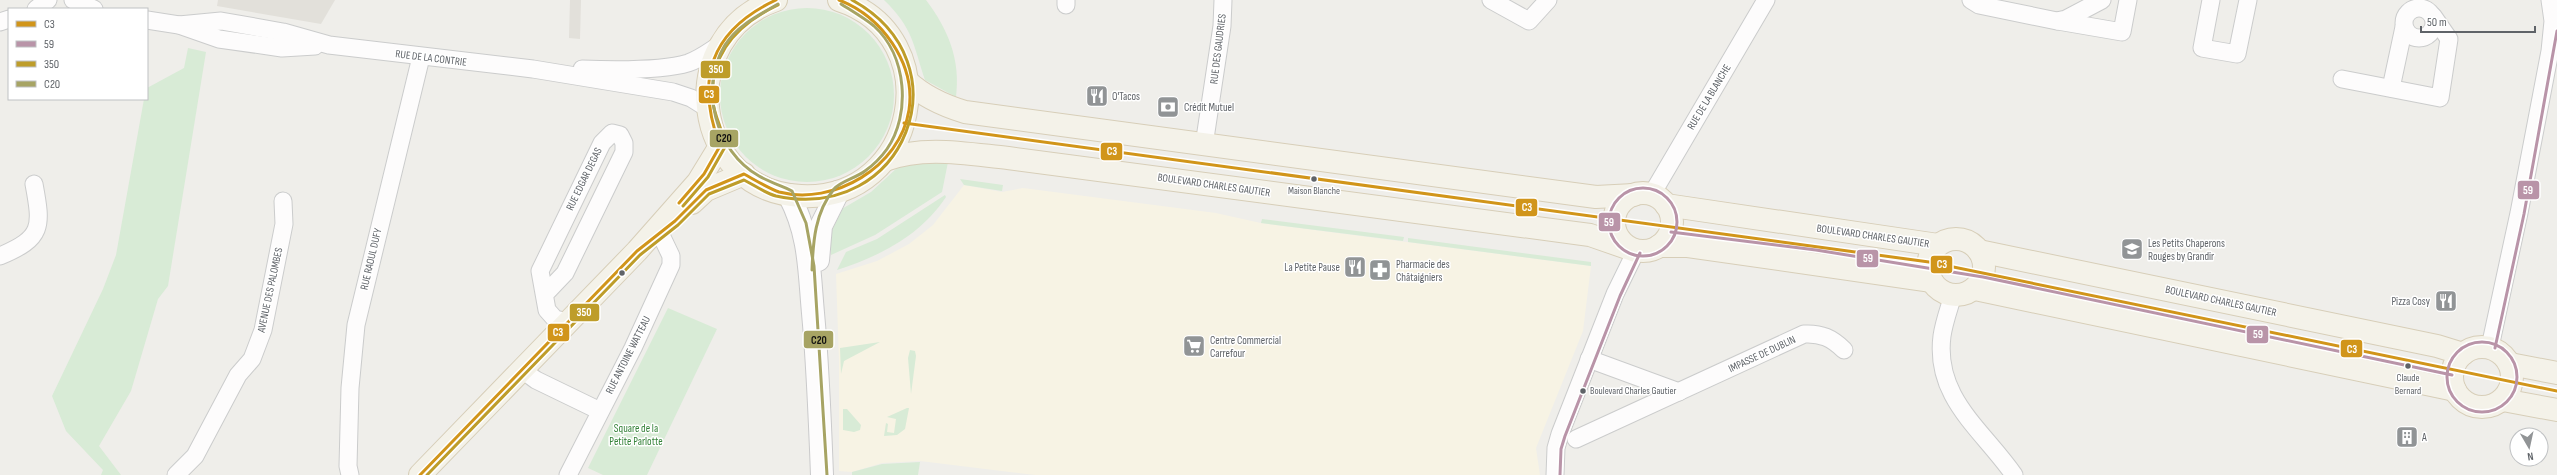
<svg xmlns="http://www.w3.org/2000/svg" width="2557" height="475" font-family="'Sofia Sans Condensed',sans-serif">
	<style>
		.commercial { fill: #f7f3e4 }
		.education { fill: #e2e0da }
		.green { fill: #d8ebd6 }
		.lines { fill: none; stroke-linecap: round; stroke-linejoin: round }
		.street-casing { stroke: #cbcccc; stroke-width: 19 }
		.secondary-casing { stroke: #cacacb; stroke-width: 24 }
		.primary-casing { stroke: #d7ceb8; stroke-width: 24 }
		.street { stroke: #fdfcfc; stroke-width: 17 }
		.secondary { stroke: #fdfcfc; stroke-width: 22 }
		.primary { stroke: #f4f2e9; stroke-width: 22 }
		.bus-1-casing { stroke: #fff; stroke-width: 6 }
		.bus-2-casing { stroke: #fff; stroke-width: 6 }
		.bus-3-casing { stroke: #fff; stroke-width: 6 }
		.bus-4-casing { stroke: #fff; stroke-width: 6 }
		.bus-1 { stroke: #d1951a; stroke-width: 3 }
		.bus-2 { stroke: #b994a8; stroke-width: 3 }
		.bus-3 { stroke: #be9d2a; stroke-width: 3 }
		.bus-4 { stroke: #a7a464; stroke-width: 3 }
		.bus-dot { fill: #5f6368; stroke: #fff; stroke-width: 1.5 }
		.labels { text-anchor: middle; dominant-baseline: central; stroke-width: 3; stroke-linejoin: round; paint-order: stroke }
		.bus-label { font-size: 10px; fill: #5f6368; stroke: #fff }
		.street-label { font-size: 11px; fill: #5f6368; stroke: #fff }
		.poi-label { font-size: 11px; fill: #5f6368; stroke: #fff; text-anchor: start }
		.park-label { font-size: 11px; fill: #348238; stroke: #fff }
		.line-badge { stroke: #fff; stroke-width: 1.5 }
		.badge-label { font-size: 11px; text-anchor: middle; font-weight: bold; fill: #fff }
		.pale-badge-label { font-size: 11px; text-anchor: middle; font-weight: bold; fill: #111 }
	</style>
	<rect width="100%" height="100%" fill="#efeeea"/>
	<path class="commercial" d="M964 185 1002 192 1023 188 1216 213 1261 223 1591 266 1583 331 1536 448 1540 475H1035L920 461 882 463 852 472 839 471V361L836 274 877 261 909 244 933 225Z"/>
	<g class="education">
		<path d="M218 0H335L321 24 217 6Z"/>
		<path d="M570 0H581L580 39 569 38Z"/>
	</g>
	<g class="green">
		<path d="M884 0H926C948 29 961 60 956 97L925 80C913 44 913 28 884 0Z"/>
		<circle cx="807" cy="95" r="87"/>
		<path d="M188 48 206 52 168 286 158 299 131 391 99 446 121 475H101L103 470 66 431 52 396 103 289 116 255 144 99H147V88L184 68Z"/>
		<path d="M948 162 942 192 875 235 831 255V236L834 221 840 210 871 192 897 168 904 164Z"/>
		<path d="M960 179 1003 185 1002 191 964 185Z"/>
		<path d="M945 195 946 197C920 236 880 256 837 270L846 252 877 239Z"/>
		<path d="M1262 219 1404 237 1403 241 1261 223Z"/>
		<path d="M1408 238 1591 262V266L1408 242Z"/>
		<path d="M668 308 717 329 647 475H603L588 468Z"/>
		<path d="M880 342 844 361 841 374 840 348Z"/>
		<path d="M910 350 915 351 916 356 911 394 908 358Z"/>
		<path d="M907 408H909L905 429 897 435 884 436 886 423 888 424 887 432 894 433 896 419 887 417Z"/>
		<path d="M843 409H847L861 425 860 430 854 432 843 430Z"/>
		<path d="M920 462 918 475H852V472L882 464Z"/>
	</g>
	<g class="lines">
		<g class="street-casing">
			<g id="street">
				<path d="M73 0 94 9"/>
				<path d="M1491 0 1529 21 1548 0"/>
				<path d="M1971 0 1979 5 2057 21 2066 19 2102 0"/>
				<path d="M2211 0 2202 48 2237 54 2248 0"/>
				<path d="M1066 5V0"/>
				<circle cx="2419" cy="23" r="15"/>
				<path d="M36 9 48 0"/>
				<path d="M147 20 179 25 219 39 282 48 315 46"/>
				<path d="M2058 21 2122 32 2128 0"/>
				<path d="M0 22 9 19"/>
				<path d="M179 25 221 21 283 32 329 45 533 69 673 92 691 98 707 108"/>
				<path d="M582 69C611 70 662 71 688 63 700 59 710 51 721 44"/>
				<path d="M2342 79 2440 98 2449 39 2433 16"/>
				<path d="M2391 88 2404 27"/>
				<path d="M1204 145 1222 26 1223 0"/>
				<path d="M1652 194 1766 0"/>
				<path d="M0 256C43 238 42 227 34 184"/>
				<path d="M545 294 565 273 624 152V143L620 135 612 133 602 143 540 271 547 310 555 319 568 322"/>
				<path d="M1953 295C1949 309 1944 322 1942 336 1934 398 1983 430 2014 475"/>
				<path d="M2490 347 2519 213 2550 51 2553 21 2550 0"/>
				<path d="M1589 359 1679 392"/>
				<path d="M521 369 536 380 600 411"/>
				<path d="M1576 439 1804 334C1821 333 1832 338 1844 350"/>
				<path d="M176 475 195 456 238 375 252 359 263 330 284 224 283 201"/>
				<path d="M350 475 348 466 350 388 356 325 421 57"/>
				<path d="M568 475 633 348 671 265V256L660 233"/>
				<path d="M1555 475 1556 448 1560 434 1615 294 1636 251"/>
			</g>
		</g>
		<g class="secondary-casing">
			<g id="secondary">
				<path d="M789 195C810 235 809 269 813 313 818 367 820 421 822 475"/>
				<path d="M818 260 821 226 838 192"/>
			</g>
		</g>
		<g class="primary-casing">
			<g id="primary">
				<path d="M776 0C672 36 691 191 801 196 918 202 950 36 839 0"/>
				<path d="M907 81C922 95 945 106 965 112L1596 197 1634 195"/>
				<path d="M885 160C924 145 968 154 1008 158L1590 235 1636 251"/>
				<circle cx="1643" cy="222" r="29"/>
				<path d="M692 203 706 190 744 174"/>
				<path d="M1666 205 1938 245"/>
				<circle cx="1956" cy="267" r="28"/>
				<path d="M1659 246H1688L1932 281"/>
				<path d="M1979 251 2437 346 2463 354"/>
				<path d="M1975 289 2455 390"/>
				<circle cx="2482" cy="377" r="30"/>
				<path d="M2510 364 2557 373"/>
				<path d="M2503 400 2557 410"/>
				<path d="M420 475 637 251 698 182 720 146"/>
			</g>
		</g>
		<use href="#street" class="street"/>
		<use href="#secondary" class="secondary"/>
		<use href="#primary" class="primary"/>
		<g class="bus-1-casing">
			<g id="bus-1">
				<path d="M904 123 1929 262 2557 391"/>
				<path d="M679 203 704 174 720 146C695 79 710 31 776 0"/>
				<path d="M420 475 637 251 675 221 706 190 744 174C755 180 768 188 779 192 834 206 900 167 909 110 916 63 881 16 839 0"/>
			</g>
		</g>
		<g class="bus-2-casing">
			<g id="bus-2">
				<circle cx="1643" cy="222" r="34"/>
				<path d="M1671 232 1816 250 1983 277 2452 375"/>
				<circle cx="2482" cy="377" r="35"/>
				<path d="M2495 348 2524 214 2557 31"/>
				<path d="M1560 475 1561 449 1565 436 1620 296 1640 253"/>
			</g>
		</g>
		<g class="bus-3-casing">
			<g id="bus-3">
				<path d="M683 206 708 177 725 147C724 132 715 118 713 103 708 54 738 24 778 5"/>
				<path d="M427 475 640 255 678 225 709 194 744 180C754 185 765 193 776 196 905 224 968 63 852 0"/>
			</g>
		</g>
		<g class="bus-4-casing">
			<g id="bus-4">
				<path d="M778 4C759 15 738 25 725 45 699 88 715 151 759 176 769 182 782 186 792 191L806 223 814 266 827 475"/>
				<path d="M812 270C813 242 815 212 834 189 841 181 856 178 865 171 872 166 882 156 887 149 911 114 907 56 874 26 864 18 852 11 841 4"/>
			</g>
		</g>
		<use href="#bus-1" class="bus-1"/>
		<use href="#bus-2" class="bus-2"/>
		<use href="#bus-3" class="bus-3"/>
		<use href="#bus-4" class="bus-4"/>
	</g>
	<defs>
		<g id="restaurant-square" transform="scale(1.15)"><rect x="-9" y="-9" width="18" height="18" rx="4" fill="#919496" stroke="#fff"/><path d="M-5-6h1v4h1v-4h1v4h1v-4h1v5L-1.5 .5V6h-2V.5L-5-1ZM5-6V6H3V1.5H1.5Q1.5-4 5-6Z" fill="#fff"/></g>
		<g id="bank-square" transform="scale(1.15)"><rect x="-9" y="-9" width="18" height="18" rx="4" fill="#919496" stroke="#fff"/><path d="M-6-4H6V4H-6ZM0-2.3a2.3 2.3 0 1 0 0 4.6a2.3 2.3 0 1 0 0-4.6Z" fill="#fff"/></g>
		<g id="school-square" transform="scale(1.15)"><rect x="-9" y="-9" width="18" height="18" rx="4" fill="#919496" stroke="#fff"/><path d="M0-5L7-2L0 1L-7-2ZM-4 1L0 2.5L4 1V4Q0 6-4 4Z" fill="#fff"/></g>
		<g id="pharmacy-square" transform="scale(1.15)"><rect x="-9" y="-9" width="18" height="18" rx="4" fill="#919496" stroke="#fff"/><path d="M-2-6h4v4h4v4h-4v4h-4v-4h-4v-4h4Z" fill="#fff"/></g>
		<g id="supermarket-square" transform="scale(1.15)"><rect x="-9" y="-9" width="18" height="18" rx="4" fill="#919496" stroke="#fff"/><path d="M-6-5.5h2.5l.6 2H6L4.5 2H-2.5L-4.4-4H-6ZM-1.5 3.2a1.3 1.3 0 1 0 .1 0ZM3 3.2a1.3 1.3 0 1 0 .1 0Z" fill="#fff"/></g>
		<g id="building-square" transform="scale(1.15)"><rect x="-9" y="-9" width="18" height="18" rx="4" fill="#919496" stroke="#fff"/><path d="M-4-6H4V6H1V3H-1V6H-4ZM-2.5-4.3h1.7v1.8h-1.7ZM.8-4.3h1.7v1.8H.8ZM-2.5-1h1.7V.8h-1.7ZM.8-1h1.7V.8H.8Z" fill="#fff"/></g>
	</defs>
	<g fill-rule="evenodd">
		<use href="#restaurant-square" x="1097" y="96"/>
		<use href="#bank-square" x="1168" y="107"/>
		<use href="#school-square" x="2132" y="249"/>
		<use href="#restaurant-square" x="1355" y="267"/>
		<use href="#pharmacy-square" x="1380" y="270"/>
		<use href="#restaurant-square" x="2446" y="301"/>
		<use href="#supermarket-square" x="1194" y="346"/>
		<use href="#building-square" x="2407" y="437"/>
	</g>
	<g class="bus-dot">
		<circle cx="1314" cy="179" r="3.5"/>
		<circle cx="622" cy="273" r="3.5"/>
		<circle cx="2408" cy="366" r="3.5"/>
		<circle cx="1583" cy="391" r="3.5"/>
	</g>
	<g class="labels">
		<g class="bus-label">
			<text x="1314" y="191">Maison Blanche</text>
			<text x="2408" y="378">Claude<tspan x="2408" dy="13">Bernard</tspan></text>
			<text x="1590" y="391" text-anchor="start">Boulevard Charles Gautier</text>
		</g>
		<g class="street-label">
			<text transform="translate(1218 49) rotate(-83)">RUE DES GAUDRIES</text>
			<text transform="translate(431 58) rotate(7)">RUE DE LA CONTRIE</text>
			<text transform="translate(1709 97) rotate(-59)">RUE DE LA BLANCHE</text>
			<text transform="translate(584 179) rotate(-64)">RUE EDGAR DEGAS</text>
			<text transform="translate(1214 185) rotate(8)">BOULEVARD CHARLES GAUTIER</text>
			<text transform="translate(1873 236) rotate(8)">BOULEVARD CHARLES GAUTIER</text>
			<text transform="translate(371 259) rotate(-77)">RUE RAOUL DUFY</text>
			<text transform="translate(270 290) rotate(-78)">AVENUE DES PALOMBES</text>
			<text transform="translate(2221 301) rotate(12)">BOULEVARD CHARLES GAUTIER</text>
			<text transform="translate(1762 354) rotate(-25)">IMPASSE DE DUBLIN</text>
			<text transform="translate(628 355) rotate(-63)">RUE ANTOINE WATTEAU</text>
		</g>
		<g class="poi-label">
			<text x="1112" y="96">O'Tacos</text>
			<text x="1184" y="107">Crédit Mutuel</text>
			<text x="2148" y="243">Les Petits Chaperons<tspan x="2148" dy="13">Rouges by Grandir</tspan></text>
			<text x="1396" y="264">Pharmacie des<tspan x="1396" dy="13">Châtaigniers</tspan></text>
			<text x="1340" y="267" text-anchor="end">La Petite Pause</text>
			<text x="2430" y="301" text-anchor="end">Pizza Cosy</text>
			<text x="1210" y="340">Centre Commercial<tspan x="1210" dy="13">Carrefour</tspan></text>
			<text x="2422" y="437">A</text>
		</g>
		<g class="park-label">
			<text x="636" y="428">Square de la<tspan x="636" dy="13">Petite Parlotte</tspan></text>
		</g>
	</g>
	<g class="line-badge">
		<rect x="700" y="60" width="31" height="19" rx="4" fill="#be9d2a"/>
		<rect x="698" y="85" width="22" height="19" rx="4" fill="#d1951a"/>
		<rect x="709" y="129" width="30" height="19" rx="4" fill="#a7a464"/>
		<rect x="1100" y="142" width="23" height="19" rx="4" fill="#d1951a"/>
		<rect x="2517" y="180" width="23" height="20" rx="4" fill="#b994a8"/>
		<rect x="1515" y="198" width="23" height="19" rx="4" fill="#d1951a"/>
		<rect x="1598" y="212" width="23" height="20" rx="4" fill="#b994a8"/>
		<rect x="1856" y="249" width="23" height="19" rx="4" fill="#b994a8"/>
		<rect x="1930" y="255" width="23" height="19" rx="4" fill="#d1951a"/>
		<rect x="569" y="303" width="31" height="19" rx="4" fill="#be9d2a"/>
		<rect x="547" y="323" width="23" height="19" rx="4" fill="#d1951a"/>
		<rect x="2246" y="325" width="23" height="19" rx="4" fill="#b994a8"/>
		<rect x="803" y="330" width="31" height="19" rx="4" fill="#a7a464"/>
		<rect x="2340" y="339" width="23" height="19" rx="4" fill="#d1951a"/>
	</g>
	<g class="badge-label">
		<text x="716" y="73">350</text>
		<text x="709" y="98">C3</text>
		<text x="1112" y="155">C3</text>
		<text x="2528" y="194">59</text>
		<text x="1527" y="211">C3</text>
		<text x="1609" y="226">59</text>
		<text x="1868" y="262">59</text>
		<text x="1942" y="268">C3</text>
		<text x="584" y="316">350</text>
		<text x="558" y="336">C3</text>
		<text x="2258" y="338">59</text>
		<text x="2352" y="353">C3</text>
	</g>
	<g class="pale-badge-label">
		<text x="724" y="142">C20</text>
		<text x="819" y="344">C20</text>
	</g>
	<rect x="8" y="8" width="140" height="92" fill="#ffffff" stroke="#bfc1c3"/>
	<rect x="16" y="21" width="20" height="6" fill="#d1951a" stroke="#bfc1c3"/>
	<text x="44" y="28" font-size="12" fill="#5f6368">C3</text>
	<rect x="16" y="41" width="20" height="6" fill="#b994a8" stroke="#bfc1c3"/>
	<text x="44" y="48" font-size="12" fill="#5f6368">59</text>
	<rect x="16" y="61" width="20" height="6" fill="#be9d2a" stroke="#bfc1c3"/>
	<text x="44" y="68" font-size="12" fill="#5f6368">350</text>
	<rect x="16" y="81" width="20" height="6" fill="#a7a464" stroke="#bfc1c3"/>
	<text x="44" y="88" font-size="12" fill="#5f6368">C20</text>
	<g transform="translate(2529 447) rotate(171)"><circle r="19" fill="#ffffff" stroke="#bfc1c3"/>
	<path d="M0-3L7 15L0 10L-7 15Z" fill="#919496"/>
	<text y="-6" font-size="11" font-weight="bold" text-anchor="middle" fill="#5f6368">N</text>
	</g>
	<path d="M2421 26v6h114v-6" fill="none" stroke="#5f6368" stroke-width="2"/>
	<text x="2427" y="26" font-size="12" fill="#5f6368" stroke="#ffffff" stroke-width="3" paint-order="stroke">50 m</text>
</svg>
